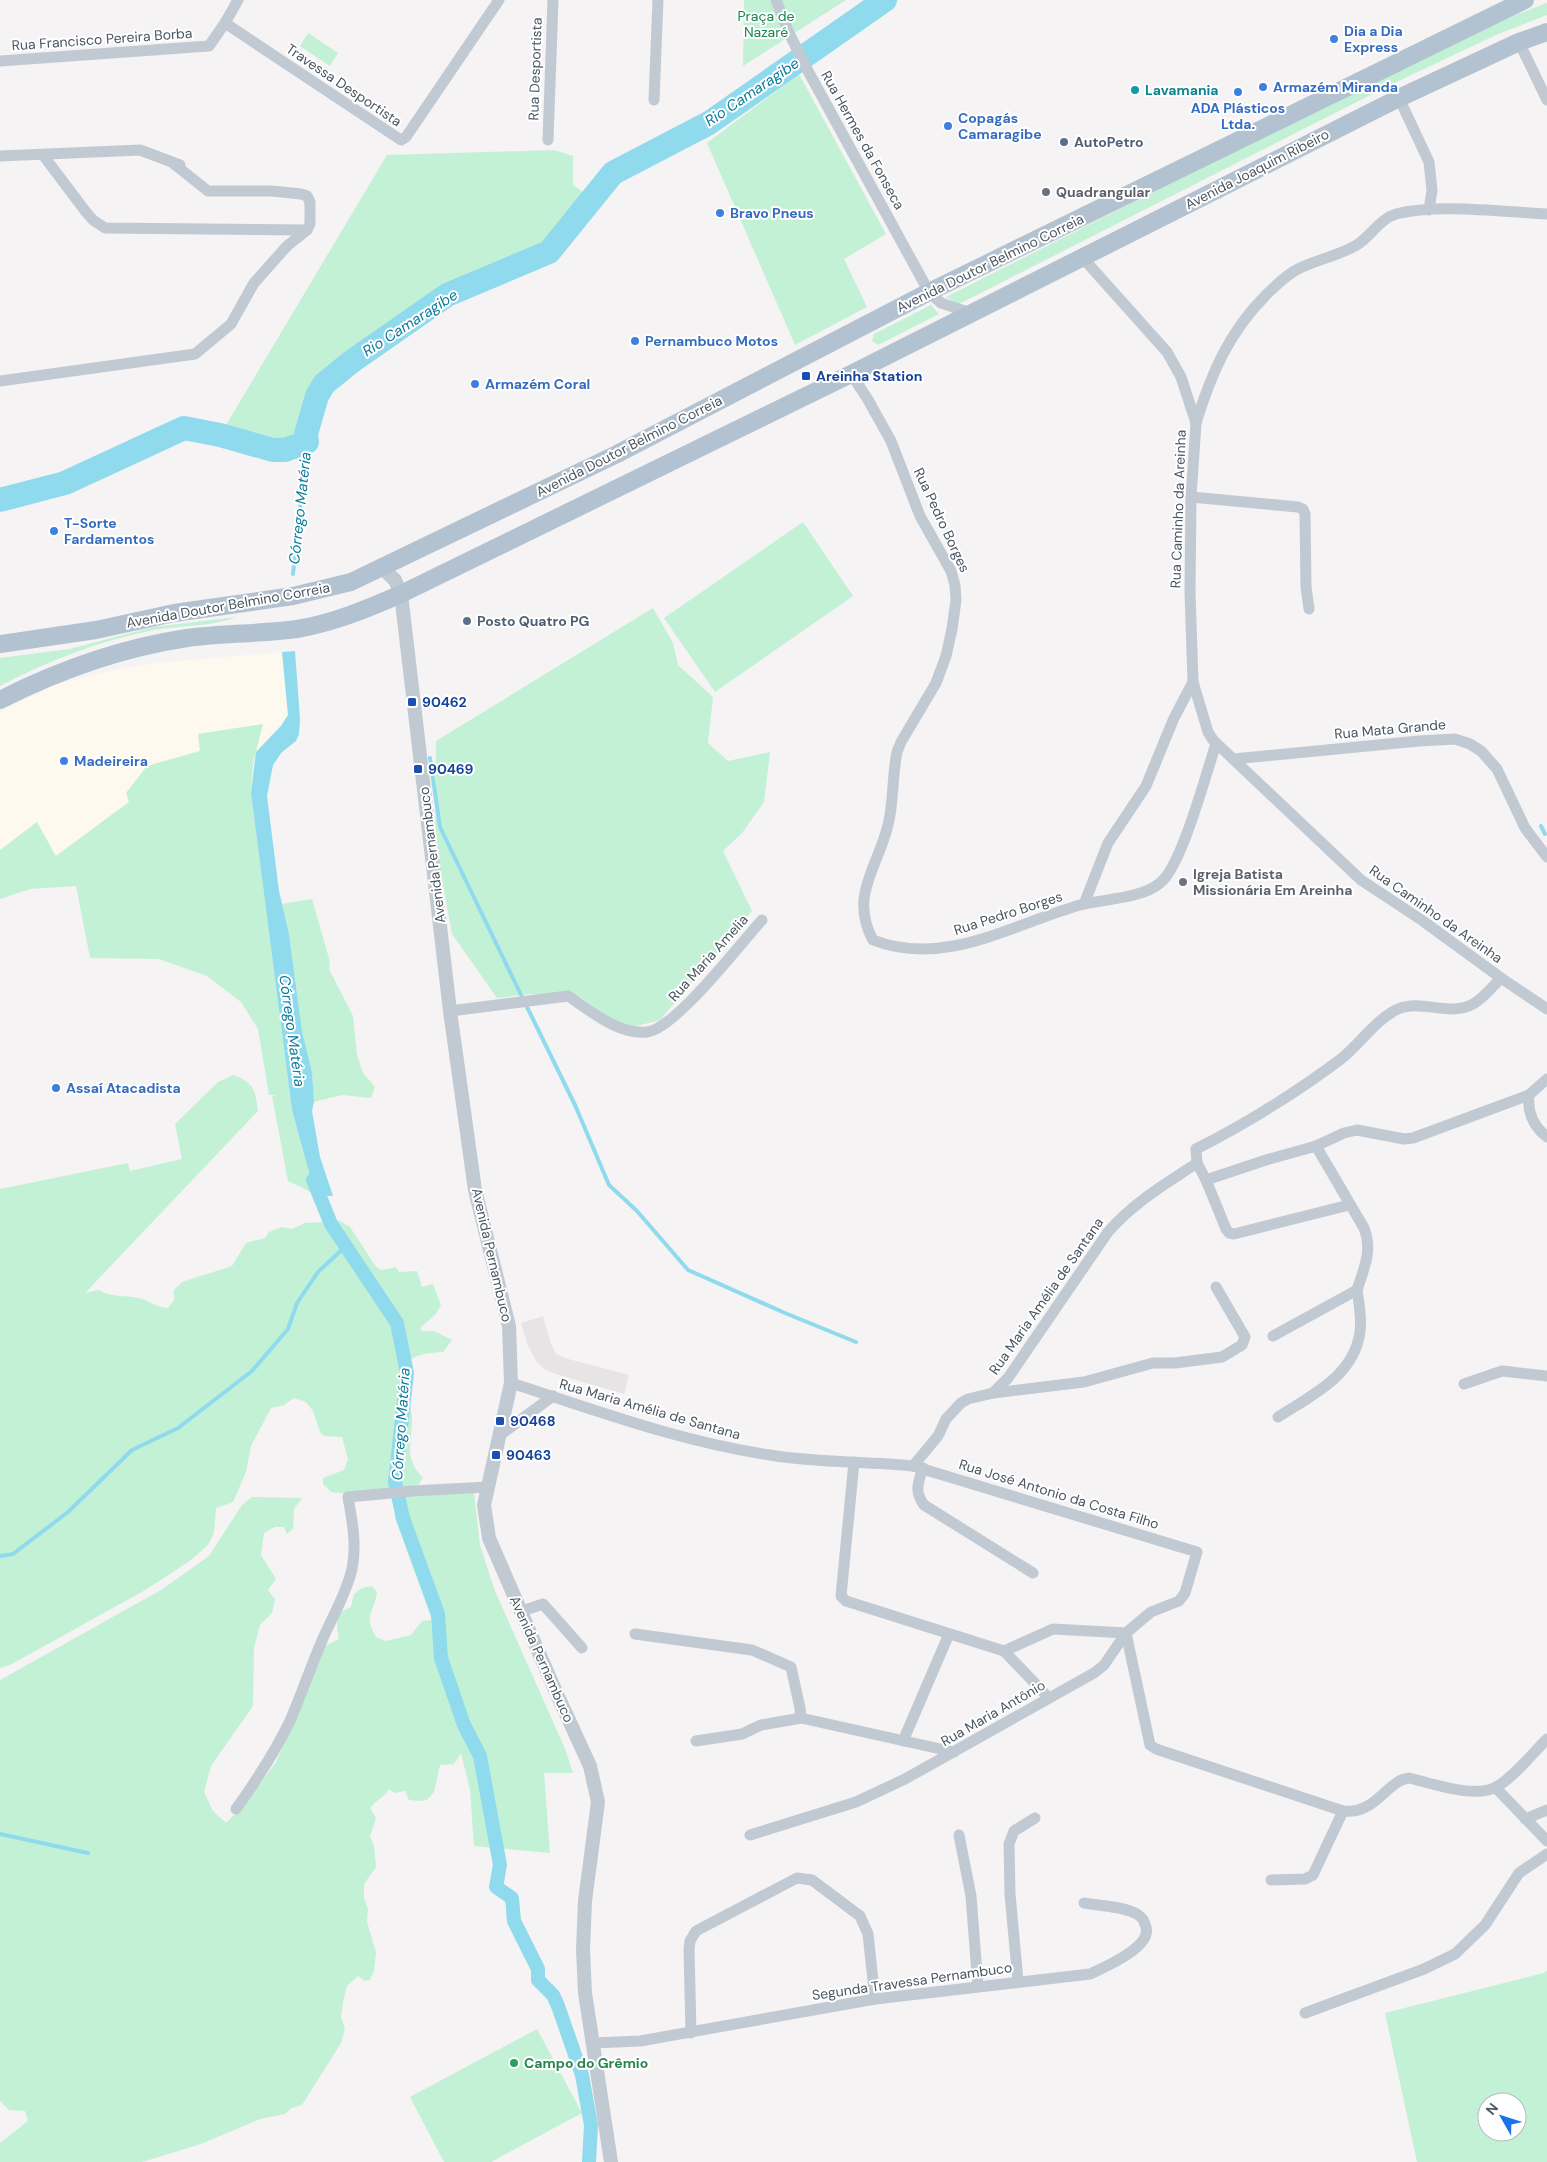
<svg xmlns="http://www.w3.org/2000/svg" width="1547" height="2162" font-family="'DM Sans',sans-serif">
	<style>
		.commercial { fill: #fdf9ef }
		.education { fill: #e6e4e5 }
		.green { fill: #c3f1d5; fill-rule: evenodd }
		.water { fill: #90daee }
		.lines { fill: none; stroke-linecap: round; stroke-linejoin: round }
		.stream { stroke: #90daee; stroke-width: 4 }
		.canal { stroke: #90daee; stroke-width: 14 }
		.river { stroke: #90daee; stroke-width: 24 }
		.minor { stroke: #c1cad2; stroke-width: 11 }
		.tertiary { stroke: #c1cad2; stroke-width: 14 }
		.primary { stroke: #b3c2d1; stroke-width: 18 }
		.shop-dot { fill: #3f7fe0; stroke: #fff; stroke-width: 2 }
		.culture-dot { fill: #0f9aa8; stroke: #fff; stroke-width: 2 }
		.service-dot { fill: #5c6f8a; stroke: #fff; stroke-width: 2 }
		.worship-dot { fill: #6b7280; stroke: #fff; stroke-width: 2 }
		.transit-dot { fill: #1a4fb4; stroke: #fff; stroke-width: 2 }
		.leisure-dot { fill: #2e9e5b; stroke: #fff; stroke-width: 2 }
		.labels { text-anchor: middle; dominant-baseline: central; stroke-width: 4; stroke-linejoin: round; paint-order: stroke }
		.park-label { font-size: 14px; fill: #17864f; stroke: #fff }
		.shop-label { font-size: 14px; font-weight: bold; fill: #366cbe; stroke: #fff; text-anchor: start }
		.street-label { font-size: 14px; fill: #4a5661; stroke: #fff }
		.culture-label { font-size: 14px; font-weight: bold; fill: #0d838f; stroke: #fff; text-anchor: start }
		.service-label { font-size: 14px; font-weight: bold; fill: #4e5e75; stroke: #fff; text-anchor: start }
		.worship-label { font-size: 14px; font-weight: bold; fill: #5b616d; stroke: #fff; text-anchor: start }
		.transit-label { font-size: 14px; font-weight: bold; fill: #164399; stroke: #fff; text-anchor: start }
		.leisure-label { font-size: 14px; font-weight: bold; fill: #27864d; stroke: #fff; text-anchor: start }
		.water-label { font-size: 15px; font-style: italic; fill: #0c7c9b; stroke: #fff }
	</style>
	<rect width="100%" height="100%" fill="#f5f3f3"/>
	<path class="commercial" d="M282 652 288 715 256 752 262 724 198 734 199 751 147 766 126 793 129 802 55 856 37 822 0 850V711L55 685 114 670 155 663Z"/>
	<path class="education" d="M543 1316 551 1344 556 1354 568 1359 629 1375 624 1394 556 1374 546 1370 537 1362 528 1346 521 1323Z"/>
	<g class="green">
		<path d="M744 0H846L743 66Z"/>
		<path d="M1547 3V15L1496 35 1388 86 959 304 946 297 1418 58 1518 14Z"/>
		<path d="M308 33 338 53 330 66 300 46Z"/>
		<path d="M799 74 886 234 844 259 867 307 795 345 707 143Z"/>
		<path d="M554 150 573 156V185L592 198 549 252 447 295 351 362 324 384 317 396 311 414 307 442C271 457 256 444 220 435L387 155Z"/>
		<path d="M931 305 939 314 878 345 872 341 874 334Z"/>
		<path d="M803 522 853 596 715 692 664 618Z"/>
		<path d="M653 608 673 643 678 665 713 697 708 743 728 761 770 752 764 802 742 833 723 851 752 911 660 1020 625 1029 580 997 529 994 497 998 452 934 435 841 436 741Z"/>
		<path d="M237 617C210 627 182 625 154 630 98 641 50 660 0 686V658L70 649 153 627Z"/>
		<path d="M263 724 253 764 251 793 292 1110 315 1194 288 1181 272 1096 277 1095H269L258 1029 241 1002 207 976 159 959 90 958 76 886 30 889 0 899V850L37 822 56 856 129 802 126 793 147 766 200 751 198 734Z"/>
		<path d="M312 899 330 962 329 969 353 1016 357 1055 363 1073 375 1087 371 1098 342 1095 314 1102 312 1072 302 1031 289 934 282 904Z"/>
		<path d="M233 1075C255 1083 255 1090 258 1111L85 1293 99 1290C114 1299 130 1294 145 1300 154 1304 158 1307 168 1308L174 1300V1290L182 1282 232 1266 246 1243 265 1238 269 1232 282 1227 292 1229 305 1223 340 1221 350 1227 376 1267 382 1270 396 1267 399 1272 417 1271 422 1287 433 1284 441 1305 436 1314 420 1328 423 1331H434L452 1340 443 1352C430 1353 420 1353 408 1361 410 1372 409 1381 408 1392 408 1401 412 1410 412 1419 412 1444 403 1457 423 1478L418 1485 348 1494 331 1492 323 1484V1478L344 1470 348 1459 342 1437 324 1436 320 1432 313 1411 306 1402 294 1398 284 1405 271 1408 251 1446 246 1472 233 1502 216 1508 214 1533 208 1545 191 1560 147 1589 12 1664 0 1668V1189L128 1163 130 1171 182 1159 175 1124 218 1082Z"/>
		<path d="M474 1493 480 1545 495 1591 566 1751 573 1773H544L550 1853 474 1846 470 1790 461 1753 454 1764 440 1765 434 1792 427 1800 419 1801 409 1800 405 1791 394 1793 389 1789C385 1797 376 1800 370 1808L376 1818 370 1836 374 1846 376 1867 364 1884V1898L368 1909 367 1922 376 1952 374 1971 370 1980 365 1981 358 1976 347 1986 343 2002 341 2017 345 2029 341 2043 302 2105 292 2108 285 2114 260 2119 201 2144 142 2162H0V2143L28 2121 25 2111 9 2110 0 2101V1680L161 1590 209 1556 242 1505 252 1497 302 1498 294 1509 293 1529 287 1534 284 1527H275L264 1533 261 1555 276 1579 268 1590 275 1599 272 1613 260 1625 254 1648 253 1706 211 1766 204 1792 213 1811 226 1823 245 1804 276 1762 297 1716 325 1646 339 1639 337 1628 338 1613 351 1607 354 1594 362 1588 372 1586 377 1592C374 1614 363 1615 376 1637L386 1641 411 1635 422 1621 432 1620 395 1518 394 1496Z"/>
		<path d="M1547 1970V2162H1417L1385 2013 1544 1973ZM1487 2102H1517V2132H1487Z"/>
		<path d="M537 2029 582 2113 491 2162H444L410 2097Z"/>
	</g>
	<path class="water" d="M295 651 300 719 299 734 296 741 282 752 273 765 267 796 279 891 289 934 302 1031 312 1072 314 1102 312 1111 320 1157 333 1196H320L315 1194 292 1110 251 793 256 752 281 726 288 715 282 652Z"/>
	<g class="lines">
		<g class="stream">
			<path d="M293 574 307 442"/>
			<path d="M430 758 440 827 522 997"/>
			<path d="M1541 826 1545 834"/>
			<path d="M527 1007 575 1105 609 1185 637 1211 688 1270 785 1313 856 1342"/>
			<path d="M0 1556 13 1554 68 1512 132 1450 178 1428 252 1371 288 1329 297 1303 318 1272 345 1247"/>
			<path d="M0 1834 88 1853"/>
		</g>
		<path class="canal" d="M313 1180 331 1224 397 1323 407 1373 395 1482 403 1518 438 1614 441 1658 464 1725 480 1756 500 1865 496 1887 512 1898 514 1921 538 1969V1980L553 1995 558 2006 582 2075 591 2125 589 2162"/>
		<path class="river" d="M0 500 65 483 184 428 220 435 273 450H285L307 442 306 434 317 396 324 384 351 362 447 295 549 252 613 173 709 123 885 0"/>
		<g class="minor">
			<path d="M238 0 225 23 401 140 406 137 499 0"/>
			<path d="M776 0 789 33 808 71 929 292 941 303 971 313"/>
			<path d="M1519 42 1547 100"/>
			<path d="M0 61 209 46 225 23"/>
			<path d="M1399 98 1429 162 1432 190 1429 210"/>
			<path d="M654 100 658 0"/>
			<path d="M548 140 553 0"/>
			<path d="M43 155 86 212 93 220 105 228 307 230"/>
			<path d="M0 156 140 150 180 165"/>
			<path d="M1082 257 1167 352 1181 377 1196 423 1191 497 1190 592 1193 682 1208 732 1213 740 1361 880 1423 921 1501 978 1547 1009"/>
			<path d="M851 374 867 398 891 441 920 516 951 571 955 585 956 600 952 629 946 656 936 683 901 742 897 752C892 776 894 801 888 825 878 867 849 896 873 940 944 968 1013 924 1080 905 1103 899 1141 899 1160 883 1182 866 1206 773 1216 744"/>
			<path d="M0 381 195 354 231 324 254 283 287 246 307 230 310 224V202L307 196 301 194 272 191H208L174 164"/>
			<path d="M1196 423C1211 374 1229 332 1266 295 1275 286 1286 275 1298 269 1316 260 1337 256 1355 246 1370 238 1379 219 1396 214 1437 203 1503 212 1547 214"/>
			<path d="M1191 497 1298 507 1303 509 1305 514 1306 587 1309 609"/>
			<path d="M1233 759 1419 741 1455 739 1470 744 1481 751 1497 769 1525 828 1547 857"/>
			<path d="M1084 904 1108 843 1146 786 1174 718 1193 682"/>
			<path d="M450 1011 568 996C591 1011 618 1035 647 1032 675 1029 740 944 762 920"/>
			<path d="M1547 1079 1529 1095C1527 1113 1533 1126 1547 1137"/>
			<path d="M1197 1163 1206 1180 1266 1160 1316 1146 1344 1133 1357 1130 1404 1139 1413 1138 1529 1095"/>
			<path d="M1206 1180 1226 1229 1229 1233 1234 1234 1349 1205"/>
			<path d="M1273 1336 1357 1290C1364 1268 1373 1250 1364 1228L1316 1146"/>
			<path d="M511 1383C595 1410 681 1442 770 1455 817 1463 865 1461 913 1466L938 1436 946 1419 961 1403 968 1399 993 1393 1008 1378 1108 1232C1133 1203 1165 1184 1197 1163L1196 1149C1249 1122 1293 1095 1341 1059 1360 1044 1376 1019 1398 1009 1422 999 1450 1017 1473 1004 1484 998 1492 987 1501 978"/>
			<path d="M1464 1384 1502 1371 1547 1376"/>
			<path d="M993 1393 1084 1382 1153 1363H1175L1222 1357 1242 1345 1245 1337 1216 1287"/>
			<path d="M1278 1417C1312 1395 1354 1376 1360 1332 1362 1318 1359 1303 1357 1290"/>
			<path d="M500 1435 553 1396"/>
			<path d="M854 1462 841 1596 846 1601 1004 1651 1049 1698"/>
			<path d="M923 1468C918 1483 914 1491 924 1505L1033 1573"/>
			<path d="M522 1611 543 1604 582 1648"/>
			<path d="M635 1634 752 1650 791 1667 800 1708 801 1718 954 1752"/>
			<path d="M1004 1651 1053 1629 1126 1633 1150 1745 1156 1749 1343 1811C1376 1815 1387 1780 1409 1778 1431 1783 1475 1799 1496 1787 1512 1779 1534 1752 1547 1739"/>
			<path d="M696 1741 742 1734 761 1725 801 1718"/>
			<path d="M903 1741 949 1634"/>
			<path d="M1496 1788 1547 1841"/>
			<path d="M236 1809C256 1781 275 1752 290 1721 301 1695 310 1669 321 1643 331 1619 346 1595 352 1569 357 1545 352 1520 348 1497L412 1491 488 1487"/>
			<path d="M1525 1819 1547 1810"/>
			<path d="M750 1835 856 1802 905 1779 1094 1673 1104 1665 1126 1633 1151 1612 1179 1601 1185 1593 1197 1552 913 1466"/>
			<path d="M959 1835 971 1896 978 1987"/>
			<path d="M1271 1880 1305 1879 1313 1875 1343 1811"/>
			<path d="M1018 1981 1010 1894 1009 1844 1014 1831 1035 1818"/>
			<path d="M1305 2013 1424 1969 1455 1954 1485 1925 1519 1873 1547 1854"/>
			<path d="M691 2033 689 1949 690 1941 696 1931 797 1878 812 1880 860 1916 868 1934 875 1999"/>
			<path d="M593 2043 640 2041 875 1999 1090 1974C1105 1967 1152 1947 1146 1927 1144 1921 1143 1918 1137 1914 1123 1906 1100 1906 1084 1903"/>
		</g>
		<path class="tertiary" d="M381 567 395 580 401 594 450 1011 475 1190 509 1326 511 1383 484 1505 489 1538 556 1692 590 1766 598 1802 585 1901 583 1950 585 1993 611 2162"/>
		<g class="primary">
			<path d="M0 644 96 630 174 613 293 596 351 582 617 454 929 292 1525 0"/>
			<path d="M0 700C59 670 121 648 187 638 223 633 260 634 297 629 333 623 367 609 401 594L851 374 1399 98 1519 42 1547 32"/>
		</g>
	</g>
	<g class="shop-dot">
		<circle cx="1334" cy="39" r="5"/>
		<circle cx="1263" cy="87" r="5"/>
		<circle cx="1238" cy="92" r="5"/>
		<circle cx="948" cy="126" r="5"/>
		<circle cx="720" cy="213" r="5"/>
		<circle cx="635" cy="341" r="5"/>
		<circle cx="475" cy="384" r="5"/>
		<circle cx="54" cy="531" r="5"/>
		<circle cx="64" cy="761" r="5"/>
		<circle cx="56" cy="1088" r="5"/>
	</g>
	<circle class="culture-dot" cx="1135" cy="90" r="5"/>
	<g class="service-dot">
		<circle cx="1064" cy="142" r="5"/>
		<circle cx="467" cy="621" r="5"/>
	</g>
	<g class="worship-dot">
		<circle cx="1046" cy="192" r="5"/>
		<circle cx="1183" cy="882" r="5"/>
	</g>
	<g class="transit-dot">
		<rect x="801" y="371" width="10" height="10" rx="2.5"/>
		<rect x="407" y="697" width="10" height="10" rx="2.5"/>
		<rect x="413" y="764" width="10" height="10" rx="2.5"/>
		<rect x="495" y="1416" width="10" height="10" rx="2.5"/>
		<rect x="491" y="1450" width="10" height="10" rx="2.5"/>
	</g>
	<circle class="leisure-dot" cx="514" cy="2063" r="5"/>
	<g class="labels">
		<g class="park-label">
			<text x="766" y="16">Praça de<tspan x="766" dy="16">Nazaré</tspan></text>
		</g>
		<g class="shop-label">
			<text x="1344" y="31">Dia a Dia<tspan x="1344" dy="16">Express</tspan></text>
			<text x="1273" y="87">Armazém Miranda</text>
			<text x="1238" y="108" text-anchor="middle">ADA Plásticos<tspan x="1238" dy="16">Ltda.</tspan></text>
			<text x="958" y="118">Copagás<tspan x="958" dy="16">Camaragibe</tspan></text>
			<text x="730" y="213">Bravo Pneus</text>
			<text x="645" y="341">Pernambuco Motos</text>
			<text x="485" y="384">Armazém Coral</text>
			<text x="64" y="523">T-Sorte<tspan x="64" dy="16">Fardamentos</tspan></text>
			<text x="74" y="761">Madeireira</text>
			<text x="66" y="1088">Assaí Atacadista</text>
		</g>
		<g class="street-label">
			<text transform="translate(102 39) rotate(-4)">Rua Francisco Pereira Borba</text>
			<text transform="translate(535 69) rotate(-88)">Rua Desportista</text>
			<text transform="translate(344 85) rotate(34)">Travessa Desportista</text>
			<text transform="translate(863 140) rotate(61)">Rua Hermes da Fonseca</text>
			<text transform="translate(1257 169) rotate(-27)">Avenida Joaquim Ribeiro</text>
			<text transform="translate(990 263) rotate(-26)">Avenida Doutor Belmino Correia</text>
			<text transform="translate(629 446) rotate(-27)">Avenida Doutor Belmino Correia</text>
			<text transform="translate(1178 509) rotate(-88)">Rua Caminho da Areinha</text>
			<text transform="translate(942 520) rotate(65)">Rua Pedro Borges</text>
			<text transform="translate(228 605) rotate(-10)">Avenida Doutor Belmino Correia</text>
			<text transform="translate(1390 729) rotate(-5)">Rua Mata Grande</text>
			<text transform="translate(432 855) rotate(-97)">Avenida Pernambuco</text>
			<text transform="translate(1008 913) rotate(-18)">Rua Pedro Borges</text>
			<text transform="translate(1436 914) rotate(35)">Rua Caminho da Areinha</text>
			<text transform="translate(708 958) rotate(-48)">Rua Maria Amelia</text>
			<text transform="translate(492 1255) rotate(77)">Avenida Pernambuco</text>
			<text transform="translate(1046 1296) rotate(-55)">Rua Maria Amélia de Santana</text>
			<text transform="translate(650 1409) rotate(16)">Rua Maria Amélia de Santana</text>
			<text transform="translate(1059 1494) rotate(17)">Rua José Antonio da Costa Filho</text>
			<text transform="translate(542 1659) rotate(66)">Avenida Pernambuco</text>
			<text transform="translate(993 1713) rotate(-30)">Rua Maria Antônio</text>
			<text transform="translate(912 1981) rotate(-8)">Segunda Travessa Pernambuco</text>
		</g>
		<g class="culture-label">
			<text x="1145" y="90">Lavamania</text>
		</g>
		<g class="service-label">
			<text x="1074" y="142">AutoPetro</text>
			<text x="477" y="621">Posto Quatro PG</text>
		</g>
		<g class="worship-label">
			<text x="1056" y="192">Quadrangular</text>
			<text x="1193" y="874">Igreja Batista<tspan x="1193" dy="16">Missionária Em Areinha</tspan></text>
		</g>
		<g class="transit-label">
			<text x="816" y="376">Areinha Station</text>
			<text x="422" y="702">90462</text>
			<text x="428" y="769">90469</text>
			<text x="510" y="1421">90468</text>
			<text x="506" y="1455">90463</text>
		</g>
		<g class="leisure-label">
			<text x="524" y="2063">Campo do Grêmio</text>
		</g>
		<g class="water-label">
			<text transform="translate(752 92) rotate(-34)">Rio Camaragibe</text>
			<text transform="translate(410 323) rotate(-33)">Rio Camaragibe</text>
			<text transform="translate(300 508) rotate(-84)">Córrego Matéria</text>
			<text transform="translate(292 1031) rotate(82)">Córrego Matéria</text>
			<text transform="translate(401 1424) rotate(-86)">Córrego Matéria</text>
		</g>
	</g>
	<g transform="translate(1502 2117) rotate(309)"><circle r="24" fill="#ffffff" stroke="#b7bbc0"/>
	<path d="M0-4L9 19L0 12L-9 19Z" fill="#1a73e8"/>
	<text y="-8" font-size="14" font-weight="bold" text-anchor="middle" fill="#4a5661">N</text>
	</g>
</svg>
